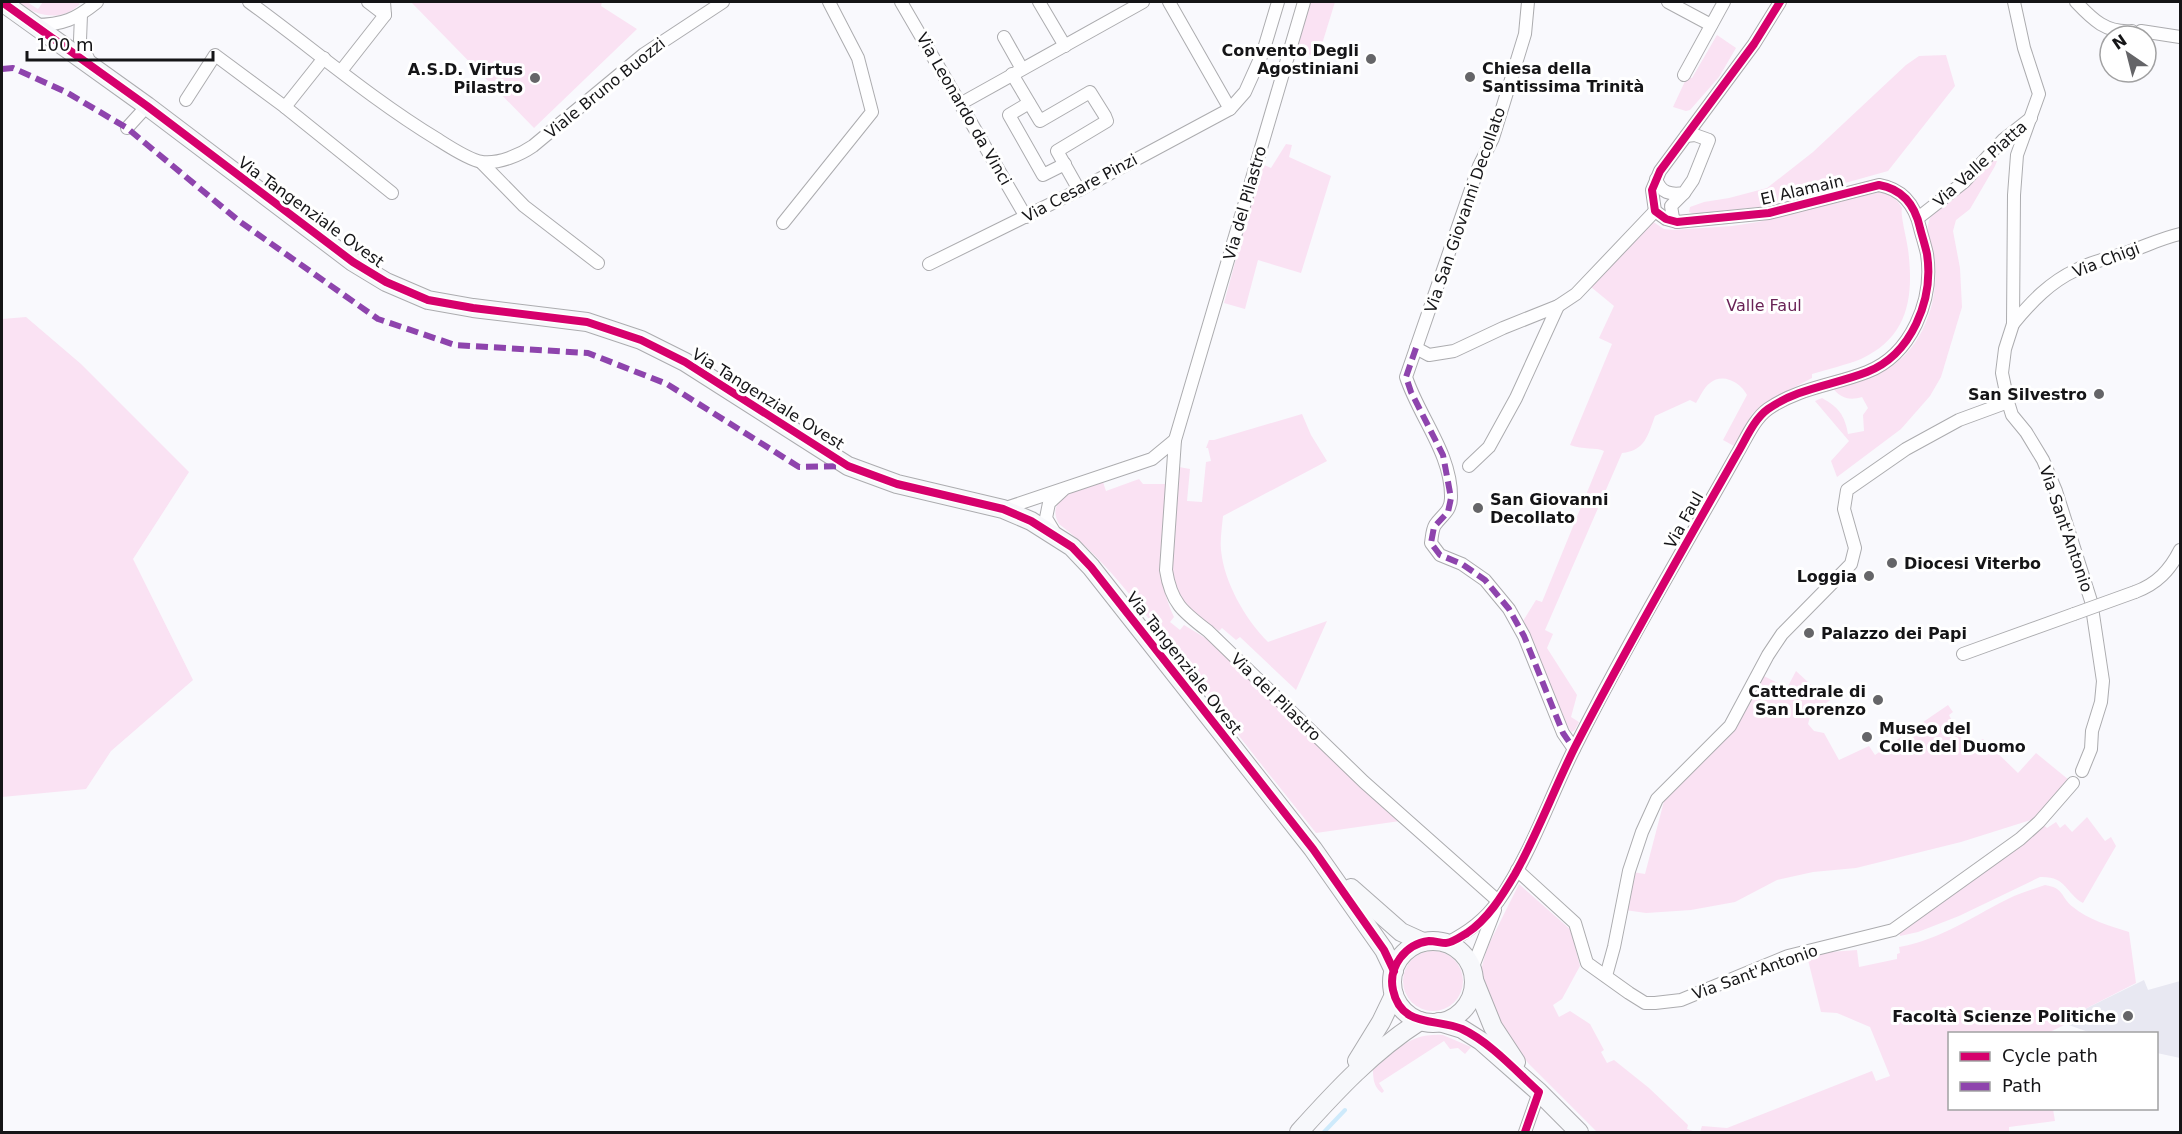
<svg xmlns="http://www.w3.org/2000/svg" width="2182" height="1134" font-family="'DejaVu Sans',sans-serif">
	<style>
		.built { fill: #e8e8f2 }
		.green { fill: #fae2f3 }
		.lines { fill: none; stroke-linecap: round; stroke-linejoin: round }
		.stream { stroke: #ceeafb; stroke-width: 4 }
		.street-casing { stroke: #acacaf; stroke-width: 14 }
		.secondary-casing { stroke: #acacaf; stroke-width: 20 }
		.street { stroke: #fefeff; stroke-width: 12 }
		.secondary { stroke: #f7f8fb; stroke-width: 18 }
		.street-bridge-casing { stroke: #acacaf; stroke-width: 14; stroke-linecap: butt }
		.street-bridge { stroke: #fefeff; stroke-width: 12 }
		.quiet { stroke: #8e44ad; stroke-width: 6; stroke-dasharray: 12 6; stroke-linecap: butt }
		.cycleway-casing { stroke: #fff; stroke-width: 11 }
		.cycleway { stroke: #d6006c; stroke-width: 8 }
		.poi-dot { fill: #656568; stroke: #fff; stroke-width: 2 }
		.labels { text-anchor: middle; dominant-baseline: central; stroke-width: 6; stroke-linejoin: round; paint-order: stroke }
		.poi-label { font-size: 16px; font-weight: bold; fill: #151517; stroke: #fff; text-anchor: end }
		.street-label { font-size: 16px; fill: #151517; stroke: #fff }
		.park-label { font-size: 16px; fill: #692356; stroke: #fff }
	</style>
	<rect width="100%" height="100%" fill="#f9f9fd"/>
	<path class="built" d="M2144 980 2148 990 2180 981V1058L2157 1053 2156 1034 2091 1033 2066 1024 2087 1008Z"/>
	<g class="green">
		<path d="M17 2H27L38 9 43 2H77L80 4C61 23 36 16 17 2Z"/>
		<path d="M411 2H602L601 6 637 29 534 128Z"/>
		<path d="M1310 2H1335L1318 57 1295 50Z"/>
		<path d="M1717 35 1736 48 1719 77 1690 110 1686 111 1673 107 1687 77 1692 78Z"/>
		<path d="M1946 55 1955 86 1888 171 1759 207 1694 214 1689 212 1690 207 1704 202 1729 198 1767 188 1813 152 1906 65 1919 56Z"/>
		<path d="M1286 144 1292 145 1289 157 1331 176 1301 273 1258 260 1245 309 1224 303 1262 164 1271 168Z"/>
		<path d="M1993 158 1997 161 1995 166 1970 209 1956 220 1953 231 1960 268 1962 307 1941 377 1930 396 1901 429 1837 477 1831 461 1849 441 1815 401 1822 398C1838 407 1845 415 1848 434L1864 431 1863 415 1868 408 1862 397C1849 401 1840 398 1832 387 1849 384 1866 381 1881 373 1922 352 1939 304 1935 260 1933 245 1923 231 1931 216L1964 188Z"/>
		<path d="M1879 192C1891 194 1896 198 1902 208 1900 214 1907 240 1908 249 1914 296 1909 337 1861 359 1846 365 1828 369 1812 374V378L1764 403 1752 414 1734 446 1723 440 1747 395C1741 383 1723 372 1710 383 1704 387 1700 397 1696 403L1690 400 1655 416C1648 435 1645 451 1622 453L1545 630 1553 634 1547 648 1577 695 1571 717 1579 722 1575 730 1572 732 1569 729 1523 621 1536 600 1542 602 1604 451C1596 447 1583 450 1570 445L1612 344 1599 338 1614 306 1591 287 1652 221 1664 229 1673 230 1732 226 1758 222Z"/>
		<path d="M26 317 81 364 189 472 133 559 193 680 111 751 86 789 2 797V319Z"/>
		<path d="M1302 414 1311 435 1327 461 1223 516C1222 527 1220 539 1221 550 1224 582 1245 619 1268 642L1327 621 1296 690 1240 637 1236 640 1222 628 1219 631C1206 621 1184 609 1177 593 1165 568 1177 498 1179 467L1190 469 1187 501 1202 502 1206 462 1211 461 1208 448H1206L1209 440H1214Z"/>
		<path d="M1139 479 1143 484H1168C1164 529 1153 574 1174 617L1170 622 1180 630 1184 625 1212 642 1364 790 1400 821 1316 833C1271 777 1227 721 1183 664 1146 615 1109 562 1059 524 1043 496 1084 488 1103 482L1106 491Z"/>
		<path d="M1796 671 1822 695 1827 691 1832 699 1811 713 1808 724 1814 731 1824 733 1839 760 1869 746 1875 755 1948 705 1953 712 1949 715 1966 747 1983 739 2018 773 2036 753 2069 780 2037 818 1961 842 1856 868 1813 872 1777 880 1735 902 1691 910 1646 913 1625 910 1633 872 1645 874 1664 801 1762 675 1787 688Z"/>
		<path d="M2087 817 2105 841 2111 837 2116 846 2083 903C2065 893 2067 876 2040 877L1959 916 1918 932 1900 936 1899 931 2044 825 2047 828 2056 822 2060 828 2065 824 2072 832Z"/>
		<path d="M1519 884 1571 930 1580 966 1562 999 1553 1005 1559 1017 1570 1011 1590 1024 1604 1050 1601 1052 1607 1063 1614 1060 1649 1088 1688 1125 1687 1129 1696 1132H1597L1528 1063 1499 1024 1482 977V966L1487 948Z"/>
		<path d="M2045 885C2065 888 2060 897 2073 907 2088 920 2111 926 2129 932L2136 983 2087 1008 2066 1024 2048 1033 1950 1034V1108L2053 1109 2055 1121 2009 1127V1132H1700L1702 1126 1727 1128 1872 1071 1876 1081 1890 1076 1870 1027 1837 1013 1821 1012 1808 960 1810 955 1816 953 1857 950 1859 967 1897 959V954L1900 953 1899 947C1941 940 1976 914 2014 896 2024 892 2034 889 2045 885Z"/>
		<circle cx="1433" cy="981" r="30"/>
		<path d="M1443 1035 1471 1047 1465 1054 1458 1048 1450 1049 1444 1041 1379 1083 1384 1091 1382 1093C1374 1087 1373 1079 1373 1070 1397 1050 1409 1033 1443 1035Z"/>
	</g>
	<g class="lines">
		<path class="stream" d="M1324 1132 1345 1110"/>
		<g class="street-casing">
			<g id="street">
				<path d="M249 2C311 47 371 99 437 139 448 146 469 160 482 162 499 164 520 155 533 146L644 54 723 2"/>
				<path d="M368 2 385 15"/>
				<path d="M901 2 1026 217"/>
				<path d="M1039 2 1065 46"/>
				<path d="M1169 2 1230 109"/>
				<path d="M1528 2 1525 34 1493 138 1479 166 1406 377C1419 417 1452 454 1451 498 1451 511 1442 515 1435 525 1432 530 1432 537 1431 543L1440 555 1462 564 1485 580 1509 609 1524 636 1563 733 1574 749"/>
				<path d="M1668 2 1711 25"/>
				<path d="M2014 2 2024 48 2039 94 2017 155 2014 195 2013 324 2005 349 2002 373 2008 402 2012 415 2026 432 2043 460 2056 491 2091 601 2103 681 2101 702 2092 731 2091 749 2082 771"/>
				<path d="M2076 2C2093 20 2106 33 2132 31"/>
				<path d="M81 15 80 40 90 63"/>
				<path d="M35 25C63 25 76 19 97 2"/>
				<path d="M2141 31 2180 37"/>
				<path d="M1004 37 1022 69"/>
				<path d="M341 71 385 15 384 2"/>
				<path d="M1012 74 1040 121 1090 92 1105 116 1107 121 1057 151 1079 190"/>
				<path d="M1684 75 1724 2"/>
				<path d="M186 100 215 55 285 107 392 193"/>
				<path d="M1029 103 1009 115 1043 175 1065 164"/>
				<path d="M960 104 1143 2"/>
				<path d="M285 107 324 58"/>
				<path d="M127 128 147 106"/>
				<path d="M481 162 524 206 598 263"/>
				<path d="M1656 179C1661 193 1670 195 1684 193L1693 180 1709 140 1695 135 1686 136"/>
				<path d="M1655 211 1652 190 1660 171 1754 44 1780 2"/>
				<path d="M1918 218 1964 182 2003 140 2031 118"/>
				<path d="M1677 222 1673 218 1671 206 1684 193"/>
				<path d="M783 223 872 112 858 58 829 2"/>
				<path d="M929 264 1079 190 1230 109 1245 92 1263 52 1278 2"/>
				<path d="M2013 324C2031 302 2050 282 2076 270 2092 261 2111 258 2128 252 2146 246 2162 238 2180 234"/>
				<path d="M1416 348 1429 355 1454 351 1503 328 1558 306 1576 294 1655 211"/>
				<path d="M1175 440 1304 2"/>
				<path d="M1469 466 1489 447 1516 398 1558 306"/>
				<path d="M1003 509 1152 459 1175 440 1166 570C1171 603 1183 612 1208 631L1364 782 1498 901"/>
				<path d="M1055 533 1046 518 1049 503 1063 490"/>
				<path d="M2135 592C2157 584 2170 570 2180 550"/>
				<path d="M1963 654 2074 614"/>
				<path d="M1517 870 1575 923 1587 963 1629 993 1645 1003H1655L1681 1000 1788 956 1893 930 2020 839 2039 822 2073 783"/>
				<path d="M1447 943C1468 932 1485 920 1499 900 1531 854 1549 799 1574 749 1624 649 1682 552 1737 454 1746 439 1754 419 1768 409 1798 388 1834 385 1867 372 1911 355 1934 300 1927 254 1925 245 1922 236 1920 228 1915 205 1902 189 1879 185L1769 213 1677 222 1666 219 1655 211"/>
				<path d="M1472 969 1495 910"/>
				<path d="M1606 976 1614 947 1629 871 1642 832 1657 799 1730 726 1768 655 1782 634 1851 564 1855 548 1844 509 1847 490 1906 449 1959 420 2008 402"/>
				<path d="M1525 1132 1539 1092"/>
			</g>
		</g>
		<g class="secondary-casing">
			<g id="secondary">
				<path d="M2 2 147 106 353 262 386 282 428 300 473 308 587 322 641 340 685 362 848 466 897 484 1003 509 1031 521 1072 547 1091 567 1313 849 1384 950 1394 971"/>
				<path d="M1351 888 1401 932 1423 942"/>
				<circle cx="1433" cy="982" r="41"/>
				<path d="M1474 980 1493 1027 1516 1062"/>
				<path d="M1439 1022 1462 1029 1481 1041 1539 1092 1579 1132"/>
				<path d="M1357 1061 1381 1022 1394 995"/>
				<path d="M1299 1132C1336 1091 1373 1051 1420 1021"/>
			</g>
		</g>
		<use href="#street" class="street"/>
		<use href="#secondary" class="secondary"/>
		<g class="street-bridge-casing">
			<path id="street-bridge" d="M2074 614 2135 592"/>
		</g>
		<use href="#street-bridge" class="street-bridge"/>
		<g class="quiet">
			<path d="M2 69 13 68 66 92 127 128 239 221 378 319 455 345 588 353 667 384 799 467 845 466"/>
			<path d="M1416 348 1406 377 1411 392 1443 455 1451 498 1448 512 1434 527 1431 543 1440 555 1462 564 1485 580 1509 609 1524 636 1563 733 1574 749"/>
		</g>
		<g class="cycleway-casing">
			<g id="cycleway">
				<path d="M2 2 147 106 353 262 386 282 428 300 473 308 587 322 641 340 685 362 848 466 897 484 1003 509 1031 521 1072 547 1091 567 1313 849 1384 950 1394 971"/>
				<path d="M1525 1132 1539 1092C1517 1072 1490 1042 1462 1029 1436 1018 1401 1028 1393 990 1388 967 1405 944 1429 941 1435 941 1441 943 1446 943 1452 943 1462 936 1467 933 1488 919 1502 896 1515 874 1538 833 1554 789 1575 747 1626 648 1682 551 1737 454 1746 439 1754 419 1768 409 1798 388 1834 385 1867 372 1911 355 1934 300 1927 254 1925 245 1922 236 1920 228 1915 205 1902 189 1879 185L1769 213 1677 222 1666 219 1655 211 1652 190 1660 171 1754 44 1780 2"/>
			</g>
		</g>
		<use href="#cycleway" class="cycleway"/>
	</g>
	<g class="poi-dot">
		<circle cx="1371" cy="59" r="6"/>
		<circle cx="1470" cy="77" r="6"/>
		<circle cx="535" cy="78" r="6"/>
		<circle cx="2099" cy="394" r="6"/>
		<circle cx="1478" cy="508" r="6"/>
		<circle cx="1892" cy="563" r="6"/>
		<circle cx="1869" cy="576" r="6"/>
		<circle cx="1809" cy="633" r="6"/>
		<circle cx="1878" cy="700" r="6"/>
		<circle cx="1867" cy="737" r="6"/>
		<circle cx="2128" cy="1016" r="6"/>
	</g>
	<g class="labels">
		<g class="poi-label">
			<text x="1359" y="50">Convento Degli<tspan x="1359" dy="18">Agostiniani</tspan></text>
			<text x="1482" y="68" text-anchor="start">Chiesa della<tspan x="1482" dy="18">Santissima Trinità</tspan></text>
			<text x="523" y="69">A.S.D. Virtus<tspan x="523" dy="18">Pilastro</tspan></text>
			<text x="2087" y="394">San Silvestro</text>
			<text x="1490" y="499" text-anchor="start">San Giovanni<tspan x="1490" dy="18">Decollato</tspan></text>
			<text x="1904" y="563" text-anchor="start">Diocesi Viterbo</text>
			<text x="1857" y="576">Loggia</text>
			<text x="1821" y="633" text-anchor="start">Palazzo dei Papi</text>
			<text x="1866" y="691">Cattedrale di<tspan x="1866" dy="18">San Lorenzo</tspan></text>
			<text x="1879" y="728" text-anchor="start">Museo del<tspan x="1879" dy="18">Colle del Duomo</tspan></text>
			<text x="2116" y="1016">Facoltà Scienze Politiche</text>
		</g>
		<g class="street-label">
			<text transform="translate(605 88) rotate(-39)">Viale Bruno Buozzi</text>
			<text transform="translate(964 109) rotate(60)">Via Leonardo da Vinci</text>
			<text transform="translate(1980 164) rotate(-42)">Via Valle Piatta</text>
			<text transform="translate(1080 188) rotate(-28)">Via Cesare Pinzi</text>
			<text transform="translate(1802 190) rotate(-13)">El Alamain</text>
			<text transform="translate(1245 203) rotate(-74)">Via del Pilastro</text>
			<text transform="translate(1465 210) rotate(-71)">Via San Giovanni Decollato</text>
			<text transform="translate(311 212) rotate(36)">Via Tangenziale Ovest</text>
			<text transform="translate(2106 260) rotate(-21)">Via Chigi</text>
			<text transform="translate(768 399) rotate(32)">Via Tangenziale Ovest</text>
			<text transform="translate(1684 520) rotate(-61)">Via Faul</text>
			<text transform="translate(2066 529) rotate(71)">Via Sant'Antonio</text>
			<text transform="translate(1184 663) rotate(52)">Via Tangenziale Ovest</text>
			<text transform="translate(1276 697) rotate(44)">Via del Pilastro</text>
			<text transform="translate(1755 972) rotate(-20)">Via Sant'Antonio</text>
		</g>
		<g class="park-label">
			<text x="1764" y="305">Valle Faul</text>
		</g>
	</g>
	<rect width="2182" height="1134" fill="none" stroke="#151517" stroke-width="6"/>
	<rect x="1948" y="1032" width="210" height="78" fill="#ffffff" stroke="#a1a1a2" stroke-width="1.5"/>
	<rect x="1960" y="1052" width="30" height="9" fill="#d6006c" stroke="#a1a1a2" stroke-width="1.5"/>
	<text x="2002" y="1062" font-size="18" fill="#151517">Cycle path</text>
	<rect x="1960" y="1082" width="30" height="9" fill="#8e44ad" stroke="#a1a1a2" stroke-width="1.5"/>
	<text x="2002" y="1092" font-size="18" fill="#151517">Path</text>
	<g transform="translate(2128 54) rotate(325)"><circle r="28" fill="#ffffff" stroke="#a1a1a2" stroke-width="1.5"/>
	<path d="M0-4.5L10 22L0 15L-10 22Z" fill="#656568"/>
	<text y="-9" font-size="16" font-weight="bold" text-anchor="middle" fill="#151517">N</text>
	</g>
	<path d="M27 51v9h186v-9" fill="none" stroke="#151517" stroke-width="3"/>
	<text x="36" y="51" font-size="18" fill="#151517" stroke="#ffffff" stroke-width="4.5" paint-order="stroke">100 m</text>
</svg>
